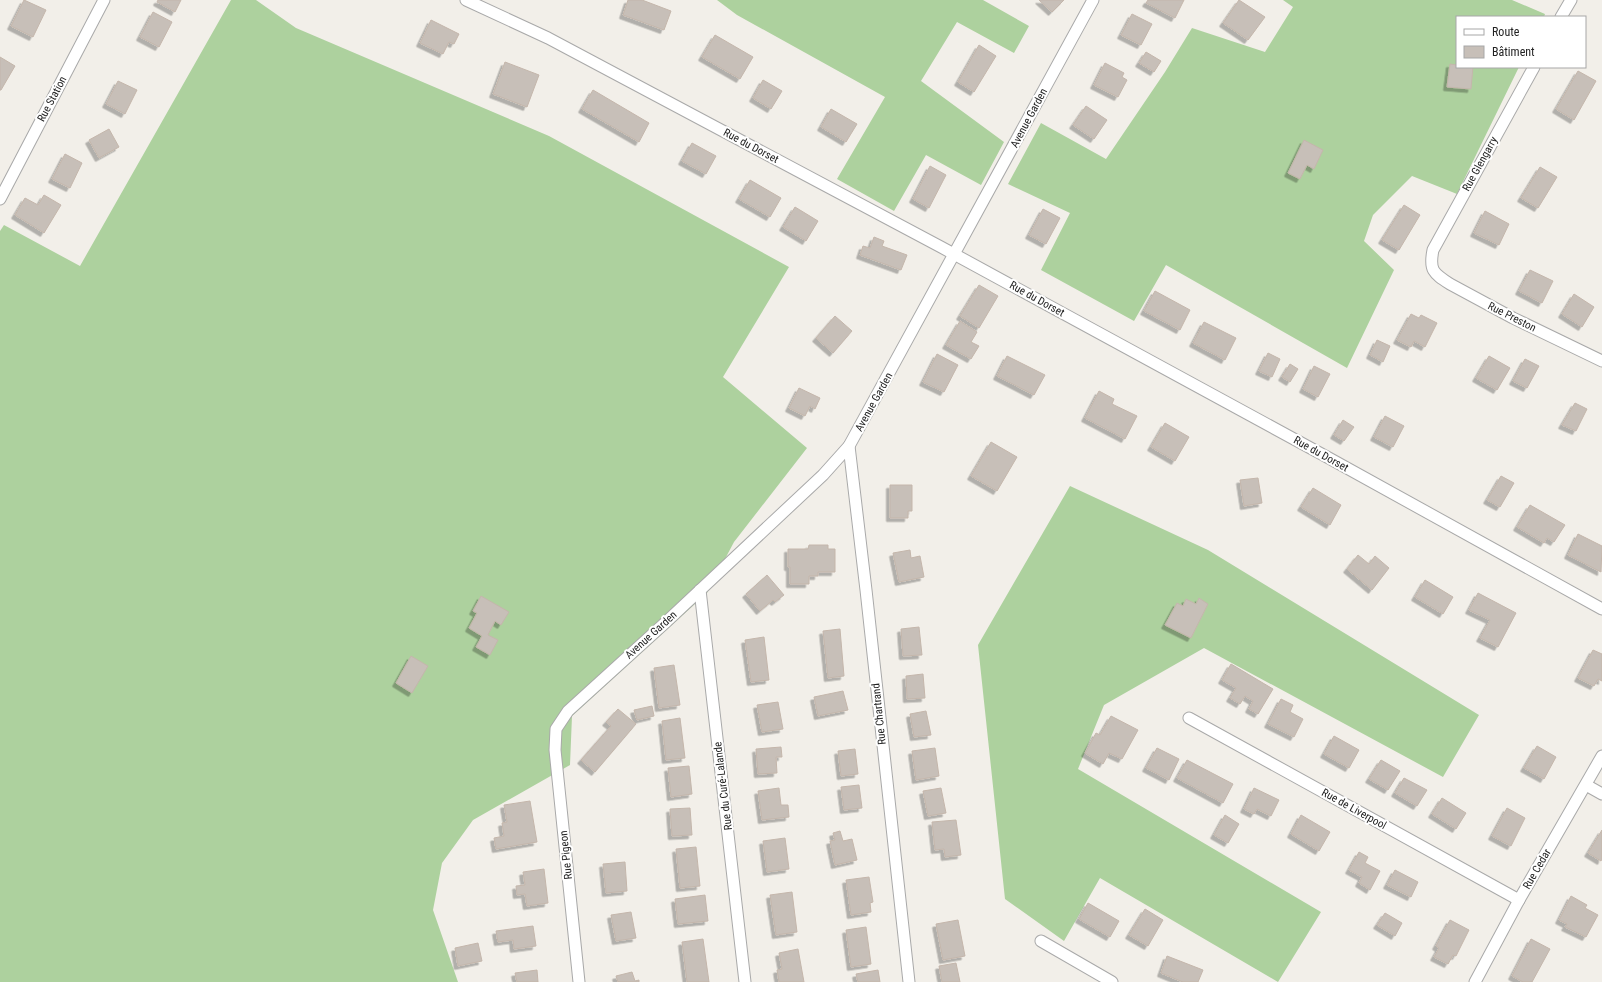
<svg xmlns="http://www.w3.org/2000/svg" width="1602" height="982" font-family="'Roboto Condensed',sans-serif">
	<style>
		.forest { fill: #add19e }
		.building { fill: #c7bfb8; stroke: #c4b6ab; filter: url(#shadow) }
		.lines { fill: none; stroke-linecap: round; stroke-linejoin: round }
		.minor-casing { stroke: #a9a9a9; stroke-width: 13 }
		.minor { stroke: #fff; stroke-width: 11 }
		.labels { text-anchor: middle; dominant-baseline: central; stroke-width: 4; stroke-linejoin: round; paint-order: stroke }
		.street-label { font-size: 11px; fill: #222; stroke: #fff }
	</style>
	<defs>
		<filter id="shadow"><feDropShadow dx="-3.5" dy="3.5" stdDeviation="0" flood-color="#0004"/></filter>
	</defs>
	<rect width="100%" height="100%" fill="#f2efe9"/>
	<g class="forest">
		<path d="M231 0H256L296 28 549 136 789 267 723 377 807 448 734 542 707 593 572 716 570 765 473 820 442 863 433 910 458 982H0V231L4 225 80 266Z"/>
		<path d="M717 0H983L1029 26 1014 53 957 22 921 81 1004 142 981 185 926 155 894 211 837 179 885 97 737 15Z"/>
		<path d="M1283 0H1512L1545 14 1544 17H1457V67H1519L1457 194 1412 176 1373 215 1364 241 1394 270 1347 368 1166 265 1134 321 1041 270 1070 213 1008 184 1041 123 1106 159 1165 72 1192 28 1265 52 1293 7Z"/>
		<path d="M1070 486 1208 550 1479 715 1443 777 1204 648 1104 705 1078 769 1321 912 1278 982 1100 878 1064 941 1005 899 978 645Z"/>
	</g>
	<g class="building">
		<path d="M24 0 46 10 33 37 11 26Z"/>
		<path d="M158 0H181L175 12 157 2Z"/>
		<path d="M628 0H642L671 11 664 30 623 15Z"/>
		<path d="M1039 0H1064L1052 12Z"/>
		<path d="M1148 0H1184L1175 18 1146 3Z"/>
		<path d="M1239 0 1265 17 1248 40 1223 23Z"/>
		<path d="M153 12 172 22 159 47 140 37Z"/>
		<path d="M1132 14 1152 24 1141 45 1121 35Z"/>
		<path d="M431 20 459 34 454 44 449 42 443 54 420 43Z"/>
		<path d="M715 35 753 57 740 79 702 57Z"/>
		<path d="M979 45 996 56 974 92 958 82Z"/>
		<path d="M1146 52 1161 61 1154 72 1139 63Z"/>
		<path d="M0 57 15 66 1 90H0Z"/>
		<path d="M505 62 539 75 527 107 493 94Z"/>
		<path d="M1105 63 1124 73 1122 77 1127 80 1118 97 1094 85Z"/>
		<path d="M1450 64 1457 65V67H1473L1471 89 1447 87Z"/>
		<path d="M1578 71 1596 81 1574 120 1556 109Z"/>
		<path d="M763 80 782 91 771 109 753 98Z"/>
		<path d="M118 81 137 90 125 114 106 104Z"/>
		<path d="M593 90 649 123 639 142 582 109Z"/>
		<path d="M1086 106 1107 120 1094 139 1073 125Z"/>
		<path d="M831 109 857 124 846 142 821 127Z"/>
		<path d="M109 129 119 147 99 158 89 140Z"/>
		<path d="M1304 140 1323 150 1314 169 1307 165 1300 179 1288 173Z"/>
		<path d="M692 143 716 156 706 174 682 161Z"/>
		<path d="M65 154 82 163 70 188 52 179Z"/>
		<path d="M930 166 946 175 929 208 913 199Z"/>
		<path d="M1540 167 1557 177 1538 208 1521 198Z"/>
		<path d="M750 180 781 198 770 217 739 199Z"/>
		<path d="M44 195 61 205 44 233 15 215 25 198 38 205Z"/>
		<path d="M1404 205 1420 215 1399 250 1382 240Z"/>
		<path d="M795 207 818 221 806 241 783 227Z"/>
		<path d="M1043 209 1060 218 1046 244 1029 235Z"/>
		<path d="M1485 211 1509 224 1499 245 1474 233Z"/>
		<path d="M874 237 884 241 882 246 907 255 901 270 860 255 863 246 870 248Z"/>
		<path d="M1530 270 1553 281 1542 303 1519 291Z"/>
		<path d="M979 285 998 296 979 328 960 316Z"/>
		<path d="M1155 291 1190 310 1180 330 1144 311Z"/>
		<path d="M1574 294 1594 307 1582 327 1562 314Z"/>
		<path d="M1411 314 1419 318 1421 315 1437 323 1425 347 1414 341 1411 347 1397 340Z"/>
		<path d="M835 316 852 331 833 353 816 338Z"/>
		<path d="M960 321 977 332 971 342 979 346 971 359 946 345Z"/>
		<path d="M1204 322 1236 338 1225 360 1193 343Z"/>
		<path d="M1377 340 1390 346 1383 362 1370 355Z"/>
		<path d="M1268 353 1280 359 1272 377 1259 371Z"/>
		<path d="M937 354 958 365 944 392 923 382Z"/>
		<path d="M1007 356 1045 375 1034 395 997 376Z"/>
		<path d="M1489 356 1510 368 1497 390 1476 378Z"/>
		<path d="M1525 359 1539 366 1527 388 1513 381Z"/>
		<path d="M1290 364 1298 369 1290 382 1282 377Z"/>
		<path d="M1314 366 1330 374 1318 397 1303 389Z"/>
		<path d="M799 388 820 398 815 409 810 406 805 416 789 408Z"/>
		<path d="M1099 391 1114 399 1112 404 1137 416 1125 439 1085 418Z"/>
		<path d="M1575 403 1587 409 1576 431 1562 425Z"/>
		<path d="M1385 416 1404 426 1393 447 1374 437Z"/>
		<path d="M1343 420 1354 427 1344 441 1334 435Z"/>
		<path d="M1165 423 1189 437 1175 461 1151 447Z"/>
		<path d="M991 442 1017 457 997 491 971 476Z"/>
		<path d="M1501 476 1514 483 1500 507 1487 500Z"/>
		<path d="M1258 478 1262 503 1244 506 1240 480Z"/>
		<path d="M890 485H912V511H908V518H890Z"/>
		<path d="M1313 488 1341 505 1330 525 1301 507Z"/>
		<path d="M1530 505 1565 525 1554 542 1547 538 1544 543 1517 527Z"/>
		<path d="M1578 534 1602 546 1601 572 1568 555Z"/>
		<path d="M809 545H828V549H835V572H818V576H809V584H790V567H788V549H808Z"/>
		<path d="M910 550 911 558 920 556 924 577 899 582 893 553Z"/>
		<path d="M1358 555 1369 564 1375 556 1389 568 1372 590 1347 569Z"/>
		<path d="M767 575 784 595 775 602 773 600 760 611 746 594Z"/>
		<path d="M1425 580 1453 597 1443 614 1415 597Z"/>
		<path d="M1478 593 1516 613 1498 647 1480 638 1490 620 1469 610Z"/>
		<path d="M481 596 509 612 501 625 495 621 488 635 498 640 490 655 476 647 482 636 469 628 477 613 473 611Z"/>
		<path d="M1199 598 1208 604 1191 638 1165 625 1177 603 1183 606 1186 599 1196 604Z"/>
		<path d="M919 627 922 655 903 656 901 629Z"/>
		<path d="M840 629 844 676 828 678 823 631Z"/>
		<path d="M764 637 769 680 751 682 745 640Z"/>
		<path d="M1593 650 1602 654V681L1598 679 1594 686 1578 678Z"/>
		<path d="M411 656 428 666 412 693 396 683Z"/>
		<path d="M1231 664 1273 689 1258 714 1249 709 1253 701 1245 696 1240 704 1230 698 1236 688 1222 680Z"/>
		<path d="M674 665 680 705 659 708 654 668Z"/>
		<path d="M923 674 925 698 907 699 906 676Z"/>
		<path d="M843 691 848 710 818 716 814 697Z"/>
		<path d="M1281 699 1293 705 1290 712 1303 719 1294 737 1268 724Z"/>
		<path d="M778 702 783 729 762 732 757 705Z"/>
		<path d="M652 706 654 716 637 720 634 710Z"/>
		<path d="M618 709 636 724 595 772 581 760 611 726 606 722Z"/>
		<path d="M926 711 931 735 914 737 910 714Z"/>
		<path d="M1111 716 1138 730 1122 759 1109 753 1103 764 1085 753 1096 733 1100 735Z"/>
		<path d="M680 718 685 758 666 760 662 721Z"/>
		<path d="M1334 736 1359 750 1349 768 1324 754Z"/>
		<path d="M1537 746 1556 757 1544 779 1524 768Z"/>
		<path d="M781 747 782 757H776L777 773 758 774 756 749Z"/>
		<path d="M935 748 939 776 916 780 912 751Z"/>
		<path d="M1157 748 1179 759 1169 780 1146 768Z"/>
		<path d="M855 749 858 774 841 776 838 751Z"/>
		<path d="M1187 760 1233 784 1223 803 1177 778Z"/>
		<path d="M1381 760 1400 771 1388 790 1369 779Z"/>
		<path d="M689 766 692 794 671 797 668 768Z"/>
		<path d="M1404 778 1427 790 1417 806 1395 793Z"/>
		<path d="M859 785 862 808 844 810 841 787Z"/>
		<path d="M779 788 781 805H788L789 817 762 820 758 791Z"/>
		<path d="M941 788 946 813 928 816 923 791Z"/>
		<path d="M1254 788 1279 800 1271 816 1257 809 1254 814 1244 809Z"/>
		<path d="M1442 798 1466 813 1456 829 1432 814Z"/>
		<path d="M530 801 537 842 496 849 494 838 504 836 502 823 507 822 504 805Z"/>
		<path d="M690 808 692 835 672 836 670 809Z"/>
		<path d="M1507 808 1525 818 1511 846 1492 836Z"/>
		<path d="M1225 815 1239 824 1228 843 1214 835Z"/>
		<path d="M1301 815 1330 832 1319 851 1291 834Z"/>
		<path d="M956 820 961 855 945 857 944 849 935 850 932 822Z"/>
		<path d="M1602 830V859L1601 861 1588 853Z"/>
		<path d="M840 831 843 841 852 839 857 860 835 865 830 841 835 840 833 833Z"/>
		<path d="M785 838 789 869 767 872 763 841Z"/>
		<path d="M696 847 700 886 680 888 676 849Z"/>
		<path d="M1359 852 1368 857 1365 863 1380 871 1370 890 1359 883 1362 877 1349 870Z"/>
		<path d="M625 862 627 891 606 893 603 864Z"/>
		<path d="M544 869 548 903 527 906 525 894 517 895 516 886 525 885 523 872Z"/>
		<path d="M1395 870 1418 882 1411 897 1387 885Z"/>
		<path d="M869 877 873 902 870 903 871 912 851 915 846 880Z"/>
		<path d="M792 892 797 932 776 935 770 895Z"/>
		<path d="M705 895 708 921 678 924 675 899Z"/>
		<path d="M1571 896 1587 905 1585 908 1598 915 1586 937 1565 927 1567 924 1559 920Z"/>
		<path d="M1088 903 1119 921 1110 937 1079 919Z"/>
		<path d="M1145 909 1163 920 1148 946 1129 935Z"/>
		<path d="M631 912 636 938 616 941 611 915Z"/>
		<path d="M1385 913 1402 923 1395 936 1377 925Z"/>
		<path d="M958 920 965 956 943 960 936 924Z"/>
		<path d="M1450 920 1469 930 1456 956 1453 955 1448 964 1434 957 1439 948 1436 946Z"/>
		<path d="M533 926 536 946 514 949 513 940 498 942 496 931Z"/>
		<path d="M866 927 871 964 851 967 846 930Z"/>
		<path d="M703 939 709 982H687L682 942Z"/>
		<path d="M1531 939 1550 949 1532 982H1523L1512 976Z"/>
		<path d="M478 943 482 961 458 966 455 948Z"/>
		<path d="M798 949 804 982H779L777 970 782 969 779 953Z"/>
		<path d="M1167 956 1203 970 1198 982H1183L1161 973Z"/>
		<path d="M956 963 960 982H942L939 966Z"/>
		<path d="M537 970 538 982H517L515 973Z"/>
		<path d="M878 970 880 982H858L856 974Z"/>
		<path d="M632 972 635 981 639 980V982H618L616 976Z"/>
	</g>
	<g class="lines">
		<g class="minor-casing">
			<g id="minor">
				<path d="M466 0 548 38 941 247 1327 457 1602 609"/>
				<path d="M1561 17 1571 0"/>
				<path d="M1534 67 1433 250C1429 270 1433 273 1450 284L1513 318 1602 361"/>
				<path d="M0 199 104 0"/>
				<path d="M849 446 866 590 909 982"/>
				<path d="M700 590 745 982"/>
				<path d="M1189 718 1519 900"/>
				<path d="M1586 785 1602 794"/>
				<path d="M1041 941 1112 982"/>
				<path d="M579 982 555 750 556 729 568 711 666 622 823 475 849 446 1093 0"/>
				<path d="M1475 982 1519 900 1602 756"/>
			</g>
		</g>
		<use href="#minor" class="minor"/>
	</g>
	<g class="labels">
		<g class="street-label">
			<text transform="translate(52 99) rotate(-62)">Rue Station</text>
			<text transform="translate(1029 118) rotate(-62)">Avenue Garden</text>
			<text transform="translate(751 146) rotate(28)">Rue du Dorset</text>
			<text transform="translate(1480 164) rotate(-61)">Rue Glengarry</text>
			<text transform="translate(1037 299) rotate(29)">Rue du Dorset</text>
			<text transform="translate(1512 317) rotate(27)">Rue Preston</text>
			<text transform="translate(874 402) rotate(-61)">Avenue Garden</text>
			<text transform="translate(1321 454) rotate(29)">Rue du Dorset</text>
			<text transform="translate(651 635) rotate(-42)">Avenue Garden</text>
			<text transform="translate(879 714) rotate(-96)">Rue Chartrand</text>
			<text transform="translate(723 786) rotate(-97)">Rue du Curé-Lalande</text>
			<text transform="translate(1354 809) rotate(29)">Rue de Liverpool</text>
			<text transform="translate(566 855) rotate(-96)">Rue Pigeon</text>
			<text transform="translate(1537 869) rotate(-60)">Rue Cedar</text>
		</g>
	</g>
	<rect x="1456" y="16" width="130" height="52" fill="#ffffff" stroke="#a7a7a7"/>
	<rect x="1464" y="29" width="20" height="6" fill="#ffffff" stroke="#a7a7a7"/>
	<text x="1492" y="36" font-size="12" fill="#222222">Route</text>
	<rect x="1464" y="46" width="20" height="12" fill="#c7bfb8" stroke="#a7a7a7"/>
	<text x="1492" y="56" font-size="12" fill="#222222">Bâtiment</text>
</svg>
